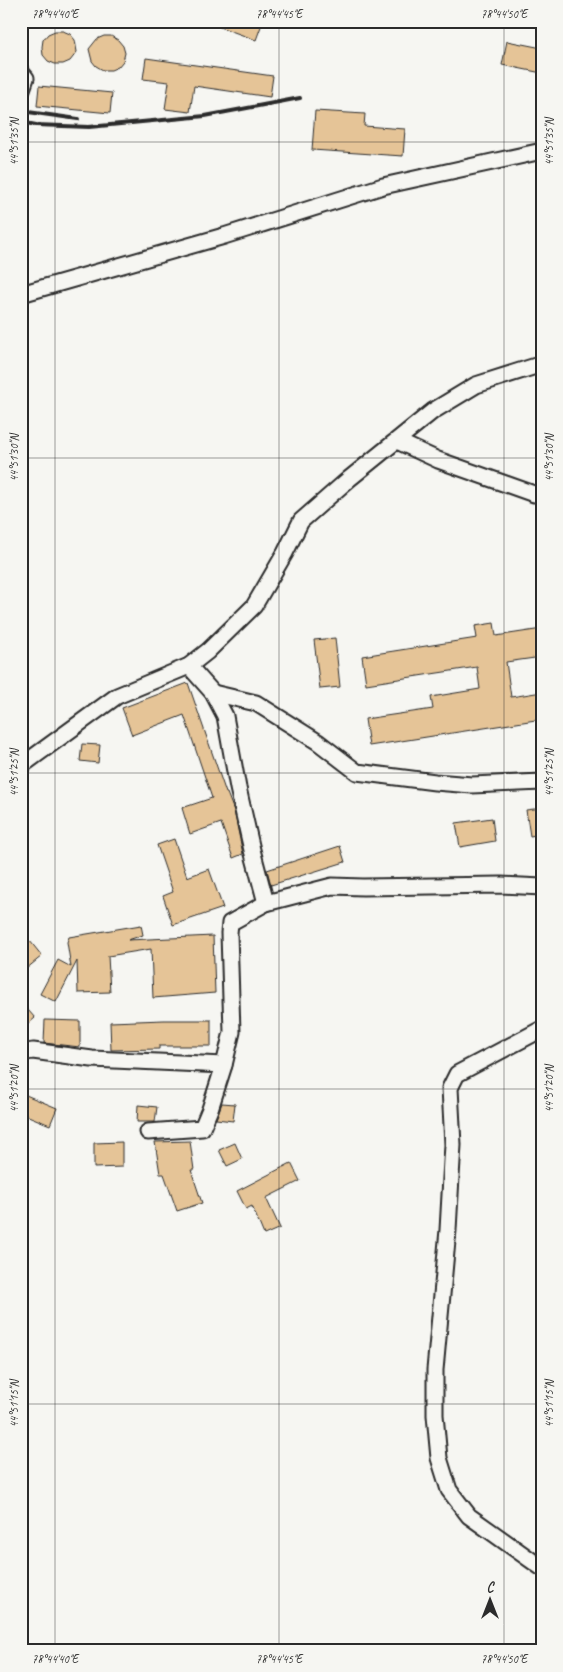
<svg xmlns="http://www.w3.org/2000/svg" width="563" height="1672" font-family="Caveat,sans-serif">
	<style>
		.building { fill: #e5c497; stroke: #2b2b2b }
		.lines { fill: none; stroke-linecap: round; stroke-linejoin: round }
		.minor-casing { stroke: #2b2b2b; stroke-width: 19 }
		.minor { stroke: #f6f6f2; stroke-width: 15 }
		.rail { stroke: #2b2b2b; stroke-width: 4 }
		.ticks { fill: none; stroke: #2b2b2b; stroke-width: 1; stroke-opacity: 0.45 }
		.neatline { fill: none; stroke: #2b2b2b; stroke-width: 2 }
		.ticks-label { font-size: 12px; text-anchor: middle; fill: #2b2b2b }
	</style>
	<rect width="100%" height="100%" fill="#f6f6f2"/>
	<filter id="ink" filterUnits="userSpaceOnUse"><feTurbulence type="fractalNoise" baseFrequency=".02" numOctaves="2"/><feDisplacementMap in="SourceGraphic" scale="10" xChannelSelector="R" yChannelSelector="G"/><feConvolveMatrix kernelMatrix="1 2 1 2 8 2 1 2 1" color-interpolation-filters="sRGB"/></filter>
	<g filter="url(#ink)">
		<g class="building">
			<path d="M209 21H263L256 40 209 23Z"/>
			<path d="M55 31H63L70 34 75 40 77 52 70 61 63 64H55L48 61 43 55 42 47 43 40 48 34Z"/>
			<path d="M104 36H111L118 40 123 46 125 53 123 61 118 67 111 70H103L96 66 92 61 89 49 97 39Z"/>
			<path d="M507 41 542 48V73L502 65Z"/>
			<path d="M146 58 273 76 270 97 194 86 190 112 165 109 169 82 143 79Z"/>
			<path d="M39 86 112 93 110 113 37 106Z"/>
			<path d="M315 111 365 114 364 126 405 129 403 156 312 150Z"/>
			<path d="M494 623 496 636 542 629V657L506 662 511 697 542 692V719L369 746 365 719 433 709 431 697 480 689 477 667 366 684 362 656 477 638 475 626Z"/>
			<path d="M335 638 340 687 320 689 314 640Z"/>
			<path d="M188 683 226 793H227L234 811 243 854 233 858 221 823 190 834 182 808 212 798 184 715 132 735 122 708Z"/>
			<path d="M82 744 100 745 98 763 80 761Z"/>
			<path d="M542 808V834L530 836 526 810Z"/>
			<path d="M492 818 495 841 460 847 456 823Z"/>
			<path d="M174 839 187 877 209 869 223 908 173 925 163 896 173 892 157 845Z"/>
			<path d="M340 846 345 862 271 885 267 870Z"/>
			<path d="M141 925 143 935 128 940 213 936 215 993 153 998 151 949 108 956 110 992 78 993 77 961 56 1002 40 994 58 960 71 967 67 942 69 937Z"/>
			<path d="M30 941 42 956 21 973V949Z"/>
			<path d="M21 1002 35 1018 21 1030Z"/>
			<path d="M45 1020 80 1021V1047L44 1043Z"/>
			<path d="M164 1020H211V1046H159V1049L111 1050 110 1022Z"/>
			<path d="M21 1093 57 1108 50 1125 21 1113Z"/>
			<path d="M222 1103 235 1104 233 1121 216 1119Z"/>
			<path d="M138 1105 157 1107 155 1122H137Z"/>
			<path d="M190 1141 194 1170H191L202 1203 177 1211 164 1174H160L155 1142Z"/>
			<path d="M122 1142V1167L94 1168V1143Z"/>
			<path d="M235 1143 242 1159 227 1166 219 1150Z"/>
			<path d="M291 1163 300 1181 266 1198 280 1228 264 1235 252 1206 246 1209 237 1191Z"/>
		</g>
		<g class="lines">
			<g class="minor-casing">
				<g id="minor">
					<path d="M21 72 26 78 21 92"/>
					<path d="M21 294 224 236 383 186 542 151"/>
					<path d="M397 441 438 460 534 494H542"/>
					<path d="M189 666 213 693 225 716 238 788 252 850 266 903"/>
					<path d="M213 693 256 703 318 742 357 772 435 782 472 785 542 782"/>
					<path d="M21 766 117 696 189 666 208 651 254 606 285 553 301 521 349 479 433 411 476 385 542 364"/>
					<path d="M542 1029 457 1074 450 1088 453 1145 451 1177 448 1230 435 1370V1415L439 1458 449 1490 469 1516 542 1568"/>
					<path d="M21 1053 33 1051 92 1059 224 1065"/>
					<path d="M148 1132 202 1128 210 1109 224 1065 232 1032 229 933 230 923 266 903 332 886 363 887 501 885 542 887"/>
				</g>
			</g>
			<use href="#minor" class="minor"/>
			<g class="rail">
				<path d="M21 111 78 119"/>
				<path d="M21 122 36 125 89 127 205 116 300 98"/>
			</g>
		</g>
	</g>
	<path class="ticks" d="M55 21V1651M279 21V1651M504 21V1651M21 142H542M21 458H542M21 773H542M21 1089H542M21 1404H542"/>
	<rect width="563" height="1672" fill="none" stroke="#f6f6f2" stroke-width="55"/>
	<g transform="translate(490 1600)" stroke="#f6f6f2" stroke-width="4" paint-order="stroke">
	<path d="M0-4L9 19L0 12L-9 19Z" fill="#2b2b2b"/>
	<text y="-8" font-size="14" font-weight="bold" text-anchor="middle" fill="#2b2b2b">С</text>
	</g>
	<rect x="28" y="28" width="508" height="1616" class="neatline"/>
	<g class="ticks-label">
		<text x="55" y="18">78°44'40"E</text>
		<text x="279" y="18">78°44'45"E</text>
		<text x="504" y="18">78°44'50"E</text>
		<text transform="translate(14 142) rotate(-90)" y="4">44°51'35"N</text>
		<text transform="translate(549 142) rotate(-90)" y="4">44°51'35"N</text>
		<text transform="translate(14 458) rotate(-90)" y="4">44°51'30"N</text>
		<text transform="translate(549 458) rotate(-90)" y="4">44°51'30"N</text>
		<text transform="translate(14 773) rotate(-90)" y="4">44°51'25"N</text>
		<text transform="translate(549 773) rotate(-90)" y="4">44°51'25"N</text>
		<text transform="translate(14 1089) rotate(-90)" y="4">44°51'20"N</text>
		<text transform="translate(549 1089) rotate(-90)" y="4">44°51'20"N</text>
		<text transform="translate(14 1404) rotate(-90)" y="4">44°51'15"N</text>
		<text transform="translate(549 1404) rotate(-90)" y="4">44°51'15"N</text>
		<text x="55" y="1663">78°44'40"E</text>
		<text x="279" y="1663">78°44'45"E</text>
		<text x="504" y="1663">78°44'50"E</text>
	</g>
</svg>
